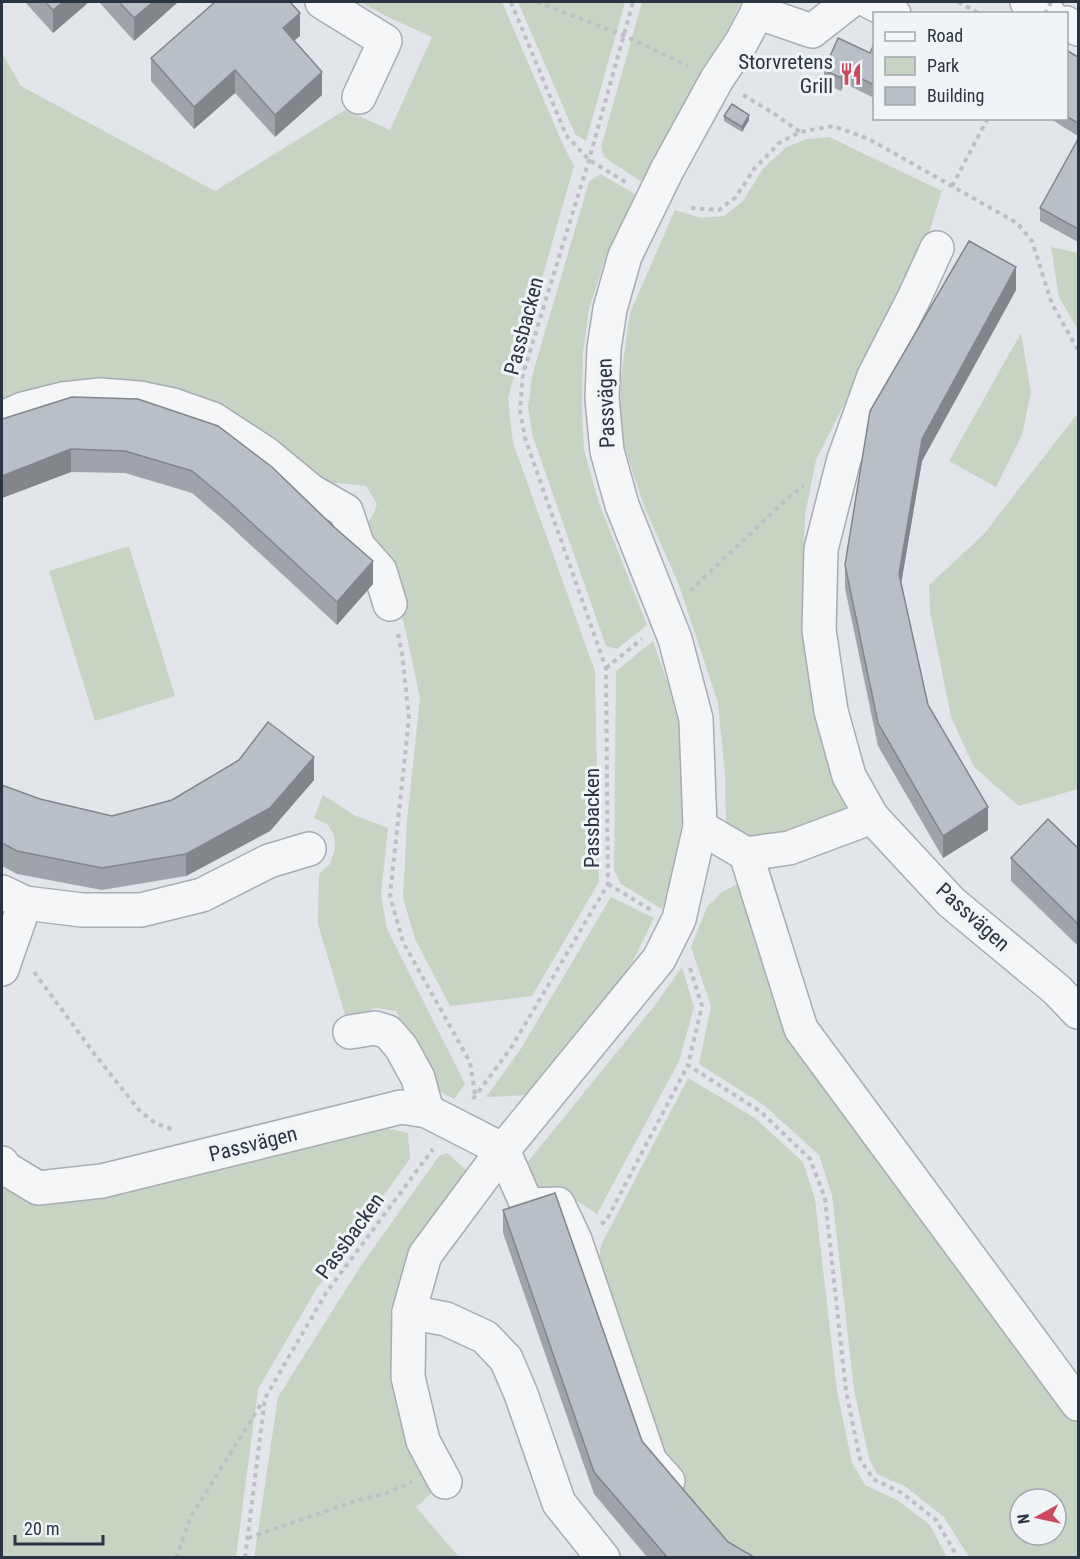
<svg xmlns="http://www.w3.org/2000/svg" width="1080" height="1559" font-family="'Roboto Condensed',sans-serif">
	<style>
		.green { fill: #c8d4c3; fill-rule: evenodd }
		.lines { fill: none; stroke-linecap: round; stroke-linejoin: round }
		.minor-casing { stroke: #a7acb4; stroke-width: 36 }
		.path { stroke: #bcc0c5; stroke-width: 4; stroke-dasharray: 4.5 4.5; stroke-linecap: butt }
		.minor { stroke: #f5f6f8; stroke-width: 33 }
		.path-bridge { stroke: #bcc0c5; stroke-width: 4; stroke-dasharray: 4.5 4.5; stroke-linecap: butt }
		.wall { fill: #9fa4ab }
		.shaded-wall { fill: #82868b }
		.building { fill: #b9bfc7; stroke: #82868b; stroke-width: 1.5 }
		.labels { text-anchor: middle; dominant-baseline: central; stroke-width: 6; stroke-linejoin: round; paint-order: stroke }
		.poi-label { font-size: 21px; fill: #2a3442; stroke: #f1f4f7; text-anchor: end }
		.street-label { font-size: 21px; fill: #2a3442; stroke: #f1f4f7 }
	</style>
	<rect width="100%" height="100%" fill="#e2e5ea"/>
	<g class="green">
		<path d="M360 2H502L564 147 574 166 508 398 513 443 595 671 599 882 532 996 450 1006 415 939 403 898 407 821 420 698 406 632 392 578 362 532 373 515 377 504 366 486 338 483 324 484 2 402V53L21 86 215 191 345 110 390 130 432 37 388 17Z"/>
		<path d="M518 2H625L586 141 575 134Z"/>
		<path d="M642 2H741L730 25 642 182 604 157 601 147Z"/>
		<path d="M829 137 942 191 924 248 816 460 805 515 802 602 817 713 846 791V807L813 830 741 838 726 829 725 773 718 703 679 585 644 506 622 440 620 383 630 313 675 210 701 218 724 216 743 201 762 170 785 148 806 139Z"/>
		<path d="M600 174 635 194 605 260 589 309 583 353 582 407 584 450 599 503 647 625 617 649 606 646 533 437 528 408 532 376 589 182Z"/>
		<path d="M1051 247 1078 253V330L1059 297Z"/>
		<path d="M1021 333 1031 392 1022 435 996 487 949 461Z"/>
		<path d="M1078 413V789L1019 806 974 767 951 717 930 612 929 585 983 535Z"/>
		<path d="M129 546 175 696 95 721 49 571Z"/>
		<path d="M653 641 669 687 682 737 685 798 677 857 662 909 621 884 614 870 616 671Z"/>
		<path d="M323 795 354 815 388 828 381 895 387 929 465 1084 454 1099 441 1092 396 1011 376 1008 346 1018 318 924 319 874 330 864 335 849 334 835 327 824 314 818Z"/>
		<path d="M736 885H749L789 1041 1078 1416V1557H969L944 1517 906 1487 877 1474 869 1458 854 1390 832 1195 819 1155 765 1106 699 1064 711 1006 691 947 707 907 722 892ZM1020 1499H1056V1535H1020Z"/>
		<path d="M611 897 654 918 626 975 529 1095 486 1097 520 1050Z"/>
		<path d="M682 967 694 1007 679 1061 597 1214 561 1190 535 1192 522 1169 656 1004Z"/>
		<path d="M688 1078 755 1118 803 1162 815 1199 837 1391 852 1463 865 1485 897 1500 930 1525 947 1557H745L716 1530 660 1457 596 1277 601 1245Z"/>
		<path d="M386 1128 408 1133 410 1159 317 1288 258 1389 236 1557H2V1181L37 1204 97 1200Z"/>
		<path d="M447 1153 473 1176 413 1251 401 1278 396 1309 435 1490 416 1507 459 1557 254 1558 278 1397 360 1267 439 1156Z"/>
	</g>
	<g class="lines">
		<g class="minor-casing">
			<g id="minor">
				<path d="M322 2 385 41 359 97"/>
				<path d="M870 2 894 14"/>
				<path d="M1027 2 1049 14"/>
				<path d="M757 12 812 31 849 2"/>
				<path d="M1066 23 1078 29"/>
				<path d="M2 418 23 409 63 399 100 395 139 398 173 405 213 419 265 453 311 491 346 511 358 546 380 571 390 604"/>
				<path d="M872 817 849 776 831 711 819 630 821 549 844 459 874 376 914 298 937 248"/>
				<path d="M700 827 746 854 789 848 872 817 951 902 1057 990 1078 1012"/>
				<path d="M746 854 801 1029 1078 1404"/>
				<path d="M2 892 25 903 82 910H141L202 895 269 861 309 849"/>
				<path d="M2 969 25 903"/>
				<path d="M350 1032 375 1028 388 1032 401 1047 418 1078 427 1111"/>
				<path d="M2 1163 5 1168 38 1188 102 1181 401 1107 427 1111 503 1150 659 959 679 919 700 827 696 719 675 639 622 505 607 451 602 398 604 348 610 309 625 256 667 170 717 79 741 43 763 2"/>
				<path d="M409 1312 446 1319 485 1337 506 1359 521 1394 559 1503 603 1558"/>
				<path d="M445 1482 423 1441 408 1377 409 1312 425 1255 503 1150 527 1205 558 1204 575 1240 650 1461 668 1481"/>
			</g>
		</g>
		<g class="path">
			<path d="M511 2 566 135 589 160 627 183"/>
			<path d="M537 2 623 35 688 66"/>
			<path d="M958 2 980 14"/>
			<path d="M743 95 773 113 800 132"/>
			<path d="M952 186 988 118"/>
			<path d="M691 208 719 210 736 197 754 169 779 143 800 132 833 126 869 139 1017 223 1032 241 1052 304 1078 350"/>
			<path d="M690 591 791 495 804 486"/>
			<path d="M398 634 402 653 409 718 390 896 403 942 470 1062 475 1094"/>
			<path d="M606 668 642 639"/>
			<path d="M608 884 651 910"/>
			<path d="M690 968 702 1006 688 1065 761 1112 810 1159 825 1198 846 1391 860 1459 873 1479 902 1493 936 1520 958 1558"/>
			<path d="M34 972 96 1056 139 1110 155 1123 174 1130"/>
			<path d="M473 1099 511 1048 608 884 606 668 525 438 520 410 523 374 589 160 633 2"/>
			<path d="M601 1224 606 1221 688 1065"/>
			<path d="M248 1538 358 1500 387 1493 412 1482"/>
			<path d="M176 1558 190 1518 263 1401"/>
			<path d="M245 1558 265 1398 326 1293 433 1149"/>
		</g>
		<use href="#minor" class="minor"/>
		<path class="path-bridge" d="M1045 14 1051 2"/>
	</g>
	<g class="wall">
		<path d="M25 2H89L53 33Z"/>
		<path d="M99 2H178L134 41Z"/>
		<path d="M300 36 294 40 322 95 275 137 235 93 194 129 151 81V58Z"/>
		<path d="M874 44V98L844 83 841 91 824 83V70L870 53Z"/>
		<path d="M1066 50 1078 57V136L1049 118H1066Z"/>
		<path d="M724 116 749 120 742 132 724 121Z"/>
		<path d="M1078 139V242L1040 221V208Z"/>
		<path d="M1016 290 922 461 901 584 928 705 988 830 943 858 878 746 845 588V565Z"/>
		<path d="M138 399 373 584 337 625 228 524 192 493 125 473 71 472 2 498V419Z"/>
		<path d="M314 780 270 831 186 876 102 890 17 874 2 866V785L40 799 112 816Z"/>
		<path d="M1078 848V946L1011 881V858Z"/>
		<path d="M503 1210 642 1441 728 1542 754 1557H647L594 1494 503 1233Z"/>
	</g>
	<g class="shaded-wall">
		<path d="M63 2H89L53 33V10Z"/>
		<path d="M153 2H178L134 41V18Z"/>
		<path d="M300 13V36L283 50V28Z"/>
		<path d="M235 70V93L194 129V107Z"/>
		<path d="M844 70V83L841 91V78Z"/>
		<path d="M322 72V95L275 137V115Z"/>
		<path d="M749 115V120L742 132V127Z"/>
		<path d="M1016 267V290L922 461 899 596V574L922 439Z"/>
		<path d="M71 449V472L2 498V476Z"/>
		<path d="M373 561V584L337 625V602Z"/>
		<path d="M314 757V780L270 831 186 876V854Z"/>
		<path d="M988 807V830L943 858V836Z"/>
	</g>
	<g class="building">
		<path d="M45 2H63L53 10Z"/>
		<path d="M119 2H153L134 18Z"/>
		<path d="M215 2H290L300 13 283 28 322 72 275 115 235 70 194 107 151 58Z"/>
		<path d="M838 38 870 53 874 44V85L844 70 841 78 824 70Z"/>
		<path d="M1066 50 1078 57V123L1066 116Z"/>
		<path d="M732 104 749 115 742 127 724 116Z"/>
		<path d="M1078 139V229L1040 208Z"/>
		<path d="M969 241 1016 267 922 439 899 574 928 705 988 807 943 836 878 723 845 565 870 411Z"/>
		<path d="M72 397 138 399 218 426 272 467 334 527 373 561 337 602 228 501 192 471 125 451 71 449 2 476V419Z"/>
		<path d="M268 722 314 757 270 808 186 854 102 868 17 851 2 843V785L40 799 112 816 172 800 239 760Z"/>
		<path d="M1048 819 1078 848V924L1011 858Z"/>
		<path d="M555 1193 642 1441 728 1542 754 1557H667L594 1472 503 1210Z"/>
	</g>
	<defs>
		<g id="restaurant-bare" transform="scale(1.8)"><path d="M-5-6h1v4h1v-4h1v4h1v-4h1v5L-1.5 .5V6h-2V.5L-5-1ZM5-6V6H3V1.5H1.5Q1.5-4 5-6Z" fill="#cd4962" stroke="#f1f4f7" stroke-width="2.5" paint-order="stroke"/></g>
	</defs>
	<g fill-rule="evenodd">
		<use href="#restaurant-bare" x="851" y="74"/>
	</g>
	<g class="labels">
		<g class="poi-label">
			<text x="833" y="62">Storvretens<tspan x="833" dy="24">Grill</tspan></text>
		</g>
		<g class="street-label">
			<text transform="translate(524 326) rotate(-75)">Passbacken</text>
			<text transform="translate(606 403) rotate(-92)">Passvägen</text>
			<text transform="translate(592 818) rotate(-90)">Passbacken</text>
			<text transform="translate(973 917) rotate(42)">Passvägen</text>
			<text transform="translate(253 1144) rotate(-14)">Passvägen</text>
			<text transform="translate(350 1236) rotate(-54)">Passbacken</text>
		</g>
	</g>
	<rect width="1080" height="1559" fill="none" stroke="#2a3442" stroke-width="6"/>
	<rect x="873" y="12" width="195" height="108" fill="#f1f4f7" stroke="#a1a7af" stroke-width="1.5"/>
	<rect x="885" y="32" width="30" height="9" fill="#f5f6f8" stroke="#a1a7af" stroke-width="1.5"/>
	<text x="927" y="42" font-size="18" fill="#2a3442">Road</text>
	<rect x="885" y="57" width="30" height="18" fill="#c8d4c3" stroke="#a1a7af" stroke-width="1.5"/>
	<text x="927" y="72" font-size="18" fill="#2a3442">Park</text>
	<rect x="885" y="87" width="30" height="18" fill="#b9bfc7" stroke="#a1a7af" stroke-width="1.5"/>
	<text x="927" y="102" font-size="18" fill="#2a3442">Building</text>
	<g transform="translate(1038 1517) rotate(262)"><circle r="28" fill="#f1f4f7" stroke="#a1a7af" stroke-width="1.5"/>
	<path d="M0-4.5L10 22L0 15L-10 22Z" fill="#cd4962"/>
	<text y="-9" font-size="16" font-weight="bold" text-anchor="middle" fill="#2a3442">N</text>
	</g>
	<path d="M15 1535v9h88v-9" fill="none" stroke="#2a3442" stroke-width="3"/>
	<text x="24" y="1535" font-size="18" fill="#2a3442" stroke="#f1f4f7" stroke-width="4.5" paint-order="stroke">20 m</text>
</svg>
